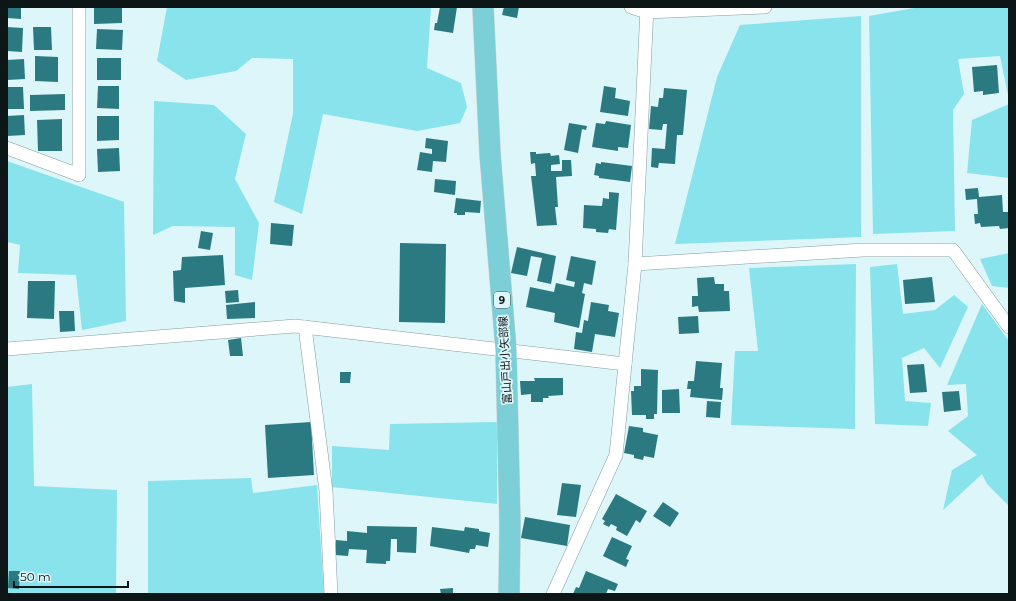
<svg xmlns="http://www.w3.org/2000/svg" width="1016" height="601" font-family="Montserrat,'Noto Sans JP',sans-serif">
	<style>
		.green { fill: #89e3ed }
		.building { fill: #2c7a81 }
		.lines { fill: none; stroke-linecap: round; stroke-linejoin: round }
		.minor-casing { stroke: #869d9f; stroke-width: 14 }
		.primary-casing { stroke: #d3d5d5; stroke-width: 22 }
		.minor { stroke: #fff; stroke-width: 13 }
		.primary { stroke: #7dcfd7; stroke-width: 21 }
		.labels { text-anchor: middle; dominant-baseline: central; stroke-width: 3.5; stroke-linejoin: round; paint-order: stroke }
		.shield { fill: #ddf6f9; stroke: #4b595b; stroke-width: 1 }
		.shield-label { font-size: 10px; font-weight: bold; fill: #0d1617 }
		.street-label { font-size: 11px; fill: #0d1617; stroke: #ddf6f9 }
	</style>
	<rect width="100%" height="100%" fill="#ddf6f9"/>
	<g class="green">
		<path d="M167 7H431L427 68 461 83 467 107 460 123 417 131 323 114 302 214 274 202 293 114V59L252 58 236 71 186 80 157 61Z"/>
		<path d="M920 7H1009V100L1000 56 958 59 964 94 953 110 955 231 873 234 869 16Z"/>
		<path d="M861 16V237L675 244 717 77 740 25Z"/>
		<path d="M154 101 214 105 246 134 235 179 259 223 252 280 235 275V227L173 226 153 235Z"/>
		<path d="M1009 104V178L967 173 972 120Z"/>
		<path d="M7 161 124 202 126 321 82 330 76 275 18 273 20 245 7 242Z"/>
		<path d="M1009 253V288L992 286 980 259Z"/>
		<path d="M856 264 855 429 731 425 735 351H758L749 268Z"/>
		<path d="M897 264 903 314 935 310 954 295 968 307 940 368 924 348 902 358 905 401 931 403 928 426 875 424 870 267Z"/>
		<path d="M982 304 1009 341V506L987 484 982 474 943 510 952 470 977 455 948 431 968 416 966 384 947 385Z"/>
		<path d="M32 384 34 486 117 490 116 594H7V387Z"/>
		<path d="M497 422V504L332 487V446L389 450 390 424Z"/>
		<path d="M251 478 253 493 317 485 324 594H148V481Z"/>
	</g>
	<g class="building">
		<path d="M7 7H21V19L7 18Z"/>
		<path d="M94 7H122V23L94 24Z"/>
		<path d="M440 7H457L453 33 434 30 435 23H437Z"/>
		<path d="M504 7H519L517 18 502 15Z"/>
		<path d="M7 27 23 28 22 52 7 51Z"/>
		<path d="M33 27H51L52 50H34Z"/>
		<path d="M97 29 123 30 122 50 96 49Z"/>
		<path d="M35 56 58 57V82L35 81Z"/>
		<rect x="97" y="58" width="24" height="22"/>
		<path d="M24 59 25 79 7 80V60Z"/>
		<path d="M997 65 999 93 983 95V91L974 92 972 67Z"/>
		<path d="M98 86H119V109L97 108Z"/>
		<path d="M604 86 616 88 615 98 630 101 628 116 600 112Z"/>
		<path d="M7 87H23L24 109H7Z"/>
		<path d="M664 88 687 90 683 135H677L675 164 659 163 658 168 651 167 652 148 665 149 667 124H663L662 130 649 129 651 106 658 107 659 98H663Z"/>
		<path d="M65 94V110L30 111V95Z"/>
		<path d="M24 115 25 135 7 136V116Z"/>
		<path d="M97 116H119V140L97 141Z"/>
		<path d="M62 119V151H38L37 120Z"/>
		<path d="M606 121 631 125 628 148 618 147V151L592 147 596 123 605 124Z"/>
		<path d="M569 123 587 126 586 130 582 129 578 153 564 150Z"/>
		<path d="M426 138 448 141 446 162 433 161 432 172 417 170 420 152 432 154V149L425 148Z"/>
		<path d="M119 148 120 171 98 172 97 149Z"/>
		<path d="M530 152H536V154L550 153 551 156 559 155 560 164 551 165V171H562V160H571L572 176 556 177 558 207H555L557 225 537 226 531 176H536L535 163 531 164Z"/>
		<path d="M601 162 632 166 630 182 599 178V176L594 175 596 163 601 164Z"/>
		<path d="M435 179 456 181 455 195 434 192Z"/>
		<path d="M978 188 979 197 1002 195 1003 212H1009V228L1000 229 999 226 981 227 980 223 975 224 974 214H978L977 199 966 200 965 189Z"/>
		<path d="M609 192 619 193 616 230 609 229 608 233 596 232V229L583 228 584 205 602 206 603 198 609 199Z"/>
		<path d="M456 198 481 201 480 213 465 212V215H457V213H454Z"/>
		<path d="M271 223 294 225 292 246 270 244Z"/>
		<path d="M201 231 213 233 210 250 198 248Z"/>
		<path d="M400 243 446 244 445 323 399 322Z"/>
		<path d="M517 247 556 256 551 284 537 281 542 258 531 256 527 276 511 273Z"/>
		<path d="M223 255 225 285 185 288V303L174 301 173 271 181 270 182 257Z"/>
		<path d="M571 256 596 261 592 285 584 283 582 293 585 294 579 328 554 322 555 313 526 307 530 287 554 292 556 283 574 287 575 282 566 280Z"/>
		<path d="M714 277 715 284H724V291H729L730 311 699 312 698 306 692 307V296H698L697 278Z"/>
		<path d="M932 277 935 302 905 304 903 280Z"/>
		<path d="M28 281H55L54 319 27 318Z"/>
		<path d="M238 290 239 302 226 303 225 291Z"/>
		<path d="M255 302V318L227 319 226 305Z"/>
		<path d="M591 302 609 305 608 311 619 313 615 337 595 334 592 352 574 349 576 332 582 333 584 320 588 321Z"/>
		<path d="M59 311H74L75 331 60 332Z"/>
		<path d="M698 316 699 333 679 334 678 317Z"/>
		<path d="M241 338 243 356H230L228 340Z"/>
		<path d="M696 361 722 363 720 388H723L722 400 690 397 691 389H687L688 381H694Z"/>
		<path d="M924 364 927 392 910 393 907 365Z"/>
		<path d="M641 369 658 370 657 414H654V419H646V415H632L631 391H634V386H641Z"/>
		<path d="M340 372H351L350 383H340Z"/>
		<path d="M534 378H563V395L548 396 549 398H543V402H531V394L521 395 520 381H535Z"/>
		<path d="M679 389 680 413H662V390Z"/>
		<path d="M959 391 961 410 944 412 942 392Z"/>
		<path d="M707 401 721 402 720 418 706 417Z"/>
		<path d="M311 422 314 475 268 478 265 425Z"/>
		<path d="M629 426 643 428V432L658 435 654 458 644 456 643 460 634 458V455L624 453Z"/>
		<path d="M562 483 581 485 576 517 557 515Z"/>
		<path d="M616 494 647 511 640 523 636 520 627 536 616 530 617 527 611 524 609 527 603 524 605 521 602 519Z"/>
		<path d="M663 502 679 513 670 527 653 516Z"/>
		<path d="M525 517 570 525 567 546 521 538Z"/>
		<path d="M367 526 417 527 416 553 397 552V539H391L390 561H386V564L366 563 367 550 349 549 348 556 335 555 336 540 347 541V531L367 533Z"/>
		<path d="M432 527 464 531 465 527 479 529V531L490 533 488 547 476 545 475 549H470L469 553 430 546Z"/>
		<path d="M612 537 632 546 626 559 629 560 626 567 603 556Z"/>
		<path d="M9 571H20L19 589 8 588Z"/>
		<path d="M586 571 618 584 615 591 608 589 606 594H573L576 587 579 588Z"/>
		<path d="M453 588V594H441L440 589Z"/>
	</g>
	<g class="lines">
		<g class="minor-casing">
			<g id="minor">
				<path d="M631 7 647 12 765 7"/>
				<path d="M7 148 79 175V7"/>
				<path d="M635 264 863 250H953L1009 327"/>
				<path d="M305 327 326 491 331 594"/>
				<path d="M7 349 295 326 625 364"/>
				<path d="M553 594 616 455 635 264 647 7"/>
			</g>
		</g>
		<g class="primary-casing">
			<path id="primary" d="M483 7 490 154 506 350 510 524 509 594"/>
		</g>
		<use href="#minor" class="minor"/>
		<use href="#primary" class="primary"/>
	</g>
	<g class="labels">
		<rect class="shield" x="494" y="292" width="16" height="16" rx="3"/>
		<g class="shield-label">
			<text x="502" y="300">9</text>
		</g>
		<g class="street-label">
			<text transform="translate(505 360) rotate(-93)">富山戸出小矢部線</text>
		</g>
	</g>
	<rect width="1016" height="601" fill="none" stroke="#0d1617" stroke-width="16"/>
	<path d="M14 581v6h114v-6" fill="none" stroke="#0d1617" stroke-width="2"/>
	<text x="20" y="581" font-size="12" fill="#0d1617" stroke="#ddf6f9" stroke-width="3" paint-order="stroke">50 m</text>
</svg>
